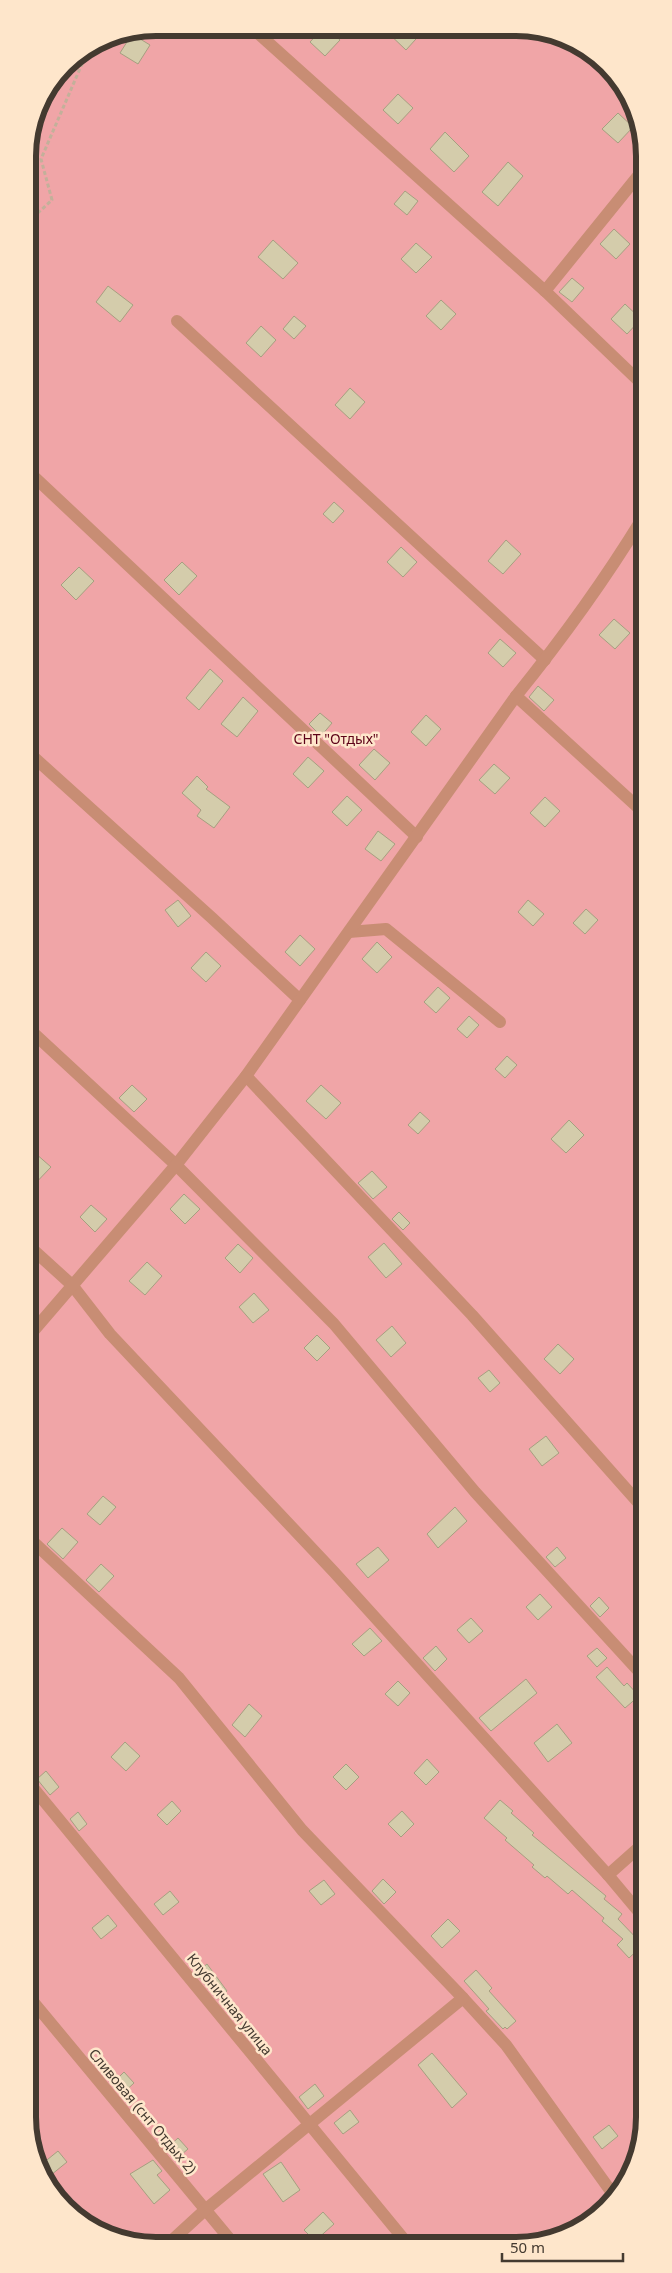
<svg xmlns="http://www.w3.org/2000/svg" width="672" height="2273" font-family="'Noto Sans',sans-serif">
	<style>
		.green { fill: #f0a5a7 }
		.building { fill: #d4ccab; stroke: #a69f80 }
		.lines { fill: none; stroke-linecap: round; stroke-linejoin: round }
		.path { stroke: #c3b09a; stroke-width: 3; stroke-dasharray: 4 2.5; stroke-linecap: butt }
		.minor { stroke: #c88d74; stroke-width: 12 }
		.labels { text-anchor: middle; dominant-baseline: central; stroke-width: 5; stroke-linejoin: round; paint-order: stroke }
		.park-label { font-size: 14px; fill: #5d0218; stroke: #fee6cb }
		.street-label { font-size: 14px; fill: #443a30; stroke: #fee6cb }
		.rim { fill: none; stroke: #443a30; stroke-width: 6 }
	</style>
	<rect width="100%" height="100%" fill="#fee6cb"/>
	<path class="green" d="M156 28 541 30 607 65 642 131 644 2125 635 2166 612 2202 580 2228 541 2243H131L65 2208 30 2142 28 148 37 107 65 65 107 37Z"/>
	<g class="building">
		<path d="M322 29H328L340 40 325 56 310 42Z"/>
		<path d="M384 29H425L406 50Z"/>
		<path d="M132 34 150 45 138 64 120 53Z"/>
		<path d="M398 94 413 108 398 124 383 110Z"/>
		<path d="M618 113 633 127 618 143 602 129Z"/>
		<path d="M445 132 469 156 454 172 430 149Z"/>
		<path d="M508 162 523 176 498 206 482 192Z"/>
		<path d="M405 191 418 201 407 215 394 204Z"/>
		<path d="M614 229 630 244 616 259 600 244Z"/>
		<path d="M273 240 298 263 283 279 258 257Z"/>
		<path d="M416 243 432 257 416 273 401 259Z"/>
		<path d="M572 278 584 288 572 302 559 292Z"/>
		<path d="M108 286 133 305 120 322 96 302Z"/>
		<path d="M441 300 456 314 441 330 426 316Z"/>
		<path d="M625 304 641 319 627 334 611 319Z"/>
		<path d="M294 316 306 326 294 339 283 329Z"/>
		<path d="M261 326 276 340 261 357 246 343Z"/>
		<path d="M350 388 365 402 350 419 335 405Z"/>
		<path d="M334 502 344 511 333 523 323 514Z"/>
		<path d="M506 540 521 554 503 574 488 561Z"/>
		<path d="M401 547 417 562 403 577 387 562Z"/>
		<path d="M182 562 197 576 179 595 164 580Z"/>
		<path d="M79 567 94 581 76 600 61 585Z"/>
		<path d="M614 619 630 633 615 649 599 635Z"/>
		<path d="M500 639 516 653 503 667 488 653Z"/>
		<path d="M210 669 223 681 199 710 186 698Z"/>
		<path d="M538 686 554 700 544 711 529 697Z"/>
		<path d="M243 697 258 711 237 737 221 724Z"/>
		<path d="M320 713 332 723 321 736 309 724Z"/>
		<path d="M426 715 441 729 426 746 411 732Z"/>
		<path d="M374 749 390 763 375 780 359 765Z"/>
		<path d="M308 757 324 771 308 788 293 774Z"/>
		<path d="M494 764 510 778 495 794 479 780Z"/>
		<path d="M197 776 208 787 206 789 230 807 214 828 197 816 201 810 182 793Z"/>
		<path d="M347 796 362 810 347 826 332 812Z"/>
		<path d="M545 797 560 811 545 827 530 813Z"/>
		<path d="M378 831 395 844 381 861 365 849Z"/>
		<path d="M178 900 191 916 178 927 165 910Z"/>
		<path d="M528 900 544 914 533 926 518 912Z"/>
		<path d="M586 909 598 920 585 934 573 923Z"/>
		<path d="M300 935 315 949 300 966 285 952Z"/>
		<path d="M377 942 392 957 377 973 362 959Z"/>
		<path d="M206 952 221 966 206 982 191 968Z"/>
		<path d="M438 987 450 998 436 1013 424 1002Z"/>
		<path d="M469 1016 479 1025 467 1038 457 1029Z"/>
		<path d="M507 1056 517 1065 505 1078 495 1069Z"/>
		<path d="M132 1085 147 1099 134 1112 119 1098Z"/>
		<path d="M321 1085 341 1103 326 1119 306 1101Z"/>
		<path d="M420 1112 430 1121 418 1134 408 1125Z"/>
		<path d="M569 1120 584 1135 566 1153 551 1139Z"/>
		<path d="M35 1153 51 1167 29 1190V1160Z"/>
		<path d="M372 1171 387 1187 373 1199 358 1183Z"/>
		<path d="M184 1194 200 1209 185 1224 170 1209Z"/>
		<path d="M91 1205 107 1219 95 1232 80 1217Z"/>
		<path d="M399 1212 410 1223 403 1230 392 1219Z"/>
		<path d="M384 1243 402 1264 386 1278 368 1257Z"/>
		<path d="M238 1244 253 1258 240 1273 225 1258Z"/>
		<path d="M147 1262 162 1276 145 1295 129 1281Z"/>
		<path d="M254 1293 269 1310 253 1323 239 1307Z"/>
		<path d="M392 1326 406 1343 391 1357 376 1340Z"/>
		<path d="M317 1335 330 1348 317 1361 304 1348Z"/>
		<path d="M558 1344 574 1359 560 1374 544 1359Z"/>
		<path d="M489 1370 500 1383 490 1392 478 1378Z"/>
		<path d="M546 1436 559 1453 542 1466 529 1449Z"/>
		<path d="M103 1496 116 1507 100 1525 87 1514Z"/>
		<path d="M455 1507 467 1521 438 1548 427 1534Z"/>
		<path d="M62 1528 78 1542 63 1559 47 1544Z"/>
		<path d="M378 1547 389 1560 368 1578 356 1564Z"/>
		<path d="M557 1547 566 1558 555 1567 546 1557Z"/>
		<path d="M101 1564 114 1576 99 1592 86 1580Z"/>
		<path d="M540 1594 552 1607 538 1620 526 1607Z"/>
		<path d="M599 1597 609 1608 600 1617 590 1606Z"/>
		<path d="M471 1618 483 1631 469 1643 457 1630Z"/>
		<path d="M370 1628 382 1641 364 1656 352 1644Z"/>
		<path d="M436 1646 447 1659 435 1671 423 1658Z"/>
		<path d="M597 1648 607 1658 597 1667 587 1656Z"/>
		<path d="M607 1667 624 1686 627 1683 639 1696 625 1708 596 1677Z"/>
		<path d="M526 1679 537 1693 491 1731 479 1718Z"/>
		<path d="M398 1681 410 1693 398 1706 385 1694Z"/>
		<path d="M249 1704 262 1716 245 1737 232 1725Z"/>
		<path d="M557 1724 572 1743 548 1762 534 1743Z"/>
		<path d="M125 1742 140 1756 126 1771 111 1757Z"/>
		<path d="M427 1759 439 1772 426 1785 414 1773Z"/>
		<path d="M346 1764 359 1777 346 1790 333 1777Z"/>
		<path d="M46 1771 59 1787 50 1795 37 1779Z"/>
		<path d="M500 1800 513 1811 511 1813 534 1833 532 1835 606 1896 604 1899 622 1914 618 1919 643 1945 629 1958 617 1945 623 1939 602 1921 604 1918 572 1890 568 1894 547 1876 545 1878 532 1867 534 1865 505 1840 507 1838 484 1818Z"/>
		<path d="M172 1801 181 1811 167 1825 157 1815Z"/>
		<path d="M402 1811 414 1824 401 1837 388 1824Z"/>
		<path d="M78 1812 87 1824 79 1831 70 1819Z"/>
		<path d="M383 1879 396 1892 384 1904 372 1891Z"/>
		<path d="M324 1880 335 1894 321 1905 309 1891Z"/>
		<path d="M170 1891 179 1902 163 1915 154 1904Z"/>
		<path d="M108 1915 117 1926 101 1939 92 1928Z"/>
		<path d="M448 1919 460 1931 442 1948 431 1936Z"/>
		<path d="M207 1964 227 1991 217 1999 196 1973Z"/>
		<path d="M476 1970 492 1988 489 1991 516 2021 507 2029 505 2027 503 2029 486 2011 489 2009 464 1981Z"/>
		<path d="M432 2053 467 2094 452 2108 418 2065Z"/>
		<path d="M124 2072 134 2083 121 2095 112 2084Z"/>
		<path d="M315 2084 324 2096 308 2109 299 2097Z"/>
		<path d="M350 2110 359 2122 343 2134 334 2123Z"/>
		<path d="M609 2125 618 2136 602 2149 593 2137Z"/>
		<path d="M178 2138 188 2149 175 2160 166 2149Z"/>
		<path d="M58 2151 67 2162 51 2175 42 2164Z"/>
		<path d="M153 2160 162 2171 157 2175 170 2190 154 2204 130 2174Z"/>
		<path d="M281 2162 300 2190 283 2202 263 2174Z"/>
		<path d="M323 2212 334 2224 315 2241 304 2230Z"/>
	</g>
	<g class="lines">
		<path class="path" d="M28 222 52 200 41 159 88 50"/>
		<g class="minor">
			<path d="M252 28 545 291 642 384"/>
			<path d="M545 291 642 171"/>
			<path d="M177 321 545 660"/>
			<path d="M28 471 417 837"/>
			<path d="M516 696 643 812"/>
			<path d="M28 752 212 918 300 1000"/>
			<path d="M349 932 386 929 500 1022"/>
			<path d="M29 1029 176 1165 334 1324 475 1492 644 1677"/>
			<path d="M246 1076 472 1315 644 1509"/>
			<path d="M29 1246 72 1285 110 1334 334 1572 608 1875 644 1918"/>
			<path d="M29 1336 176 1165 246 1076 516 696C562 639 604 581 642 519"/>
			<path d="M29 1538 179 1678 302 1830 463 1998 506 2045 615 2197"/>
			<path d="M30 1784 407 2243"/>
			<path d="M608 1875 644 1843"/>
			<path d="M30 1998 233 2243"/>
			<path d="M169 2243 205 2210 463 1998"/>
		</g>
	</g>
	<g class="labels">
		<g class="park-label">
			<text x="336" y="738">СНТ "Отдых"</text>
		</g>
		<g class="street-label">
			<text transform="translate(230 2004) rotate(51)">Клубничная улица</text>
			<text transform="translate(143 2111) rotate(50)">Сливовая (снт Отдых 2)</text>
		</g>
	</g>
	<path d="M0 0H672V2273H0ZM156 36H516A120 120 0 0 1 636 156V2117A120 120 0 0 1 516 2237H156A120 120 0 0 1 36 2117V156A120 120 0 0 1 156 36Z" fill="#fee6cb" fill-rule="evenodd"/>
	<path class="rim" d="M156 36H516A120 120 0 0 1 636 156V2117A120 120 0 0 1 516 2237H156A120 120 0 0 1 36 2117V156A120 120 0 0 1 156 36Z"/>
	<path d="M502 2253v8h121v-8" fill="none" stroke="#443a30" stroke-width="2.5"/>
	<text x="510" y="2253" font-size="15" fill="#443a30" stroke="#fee6cb" stroke-width="4" paint-order="stroke">50 m</text>
</svg>
